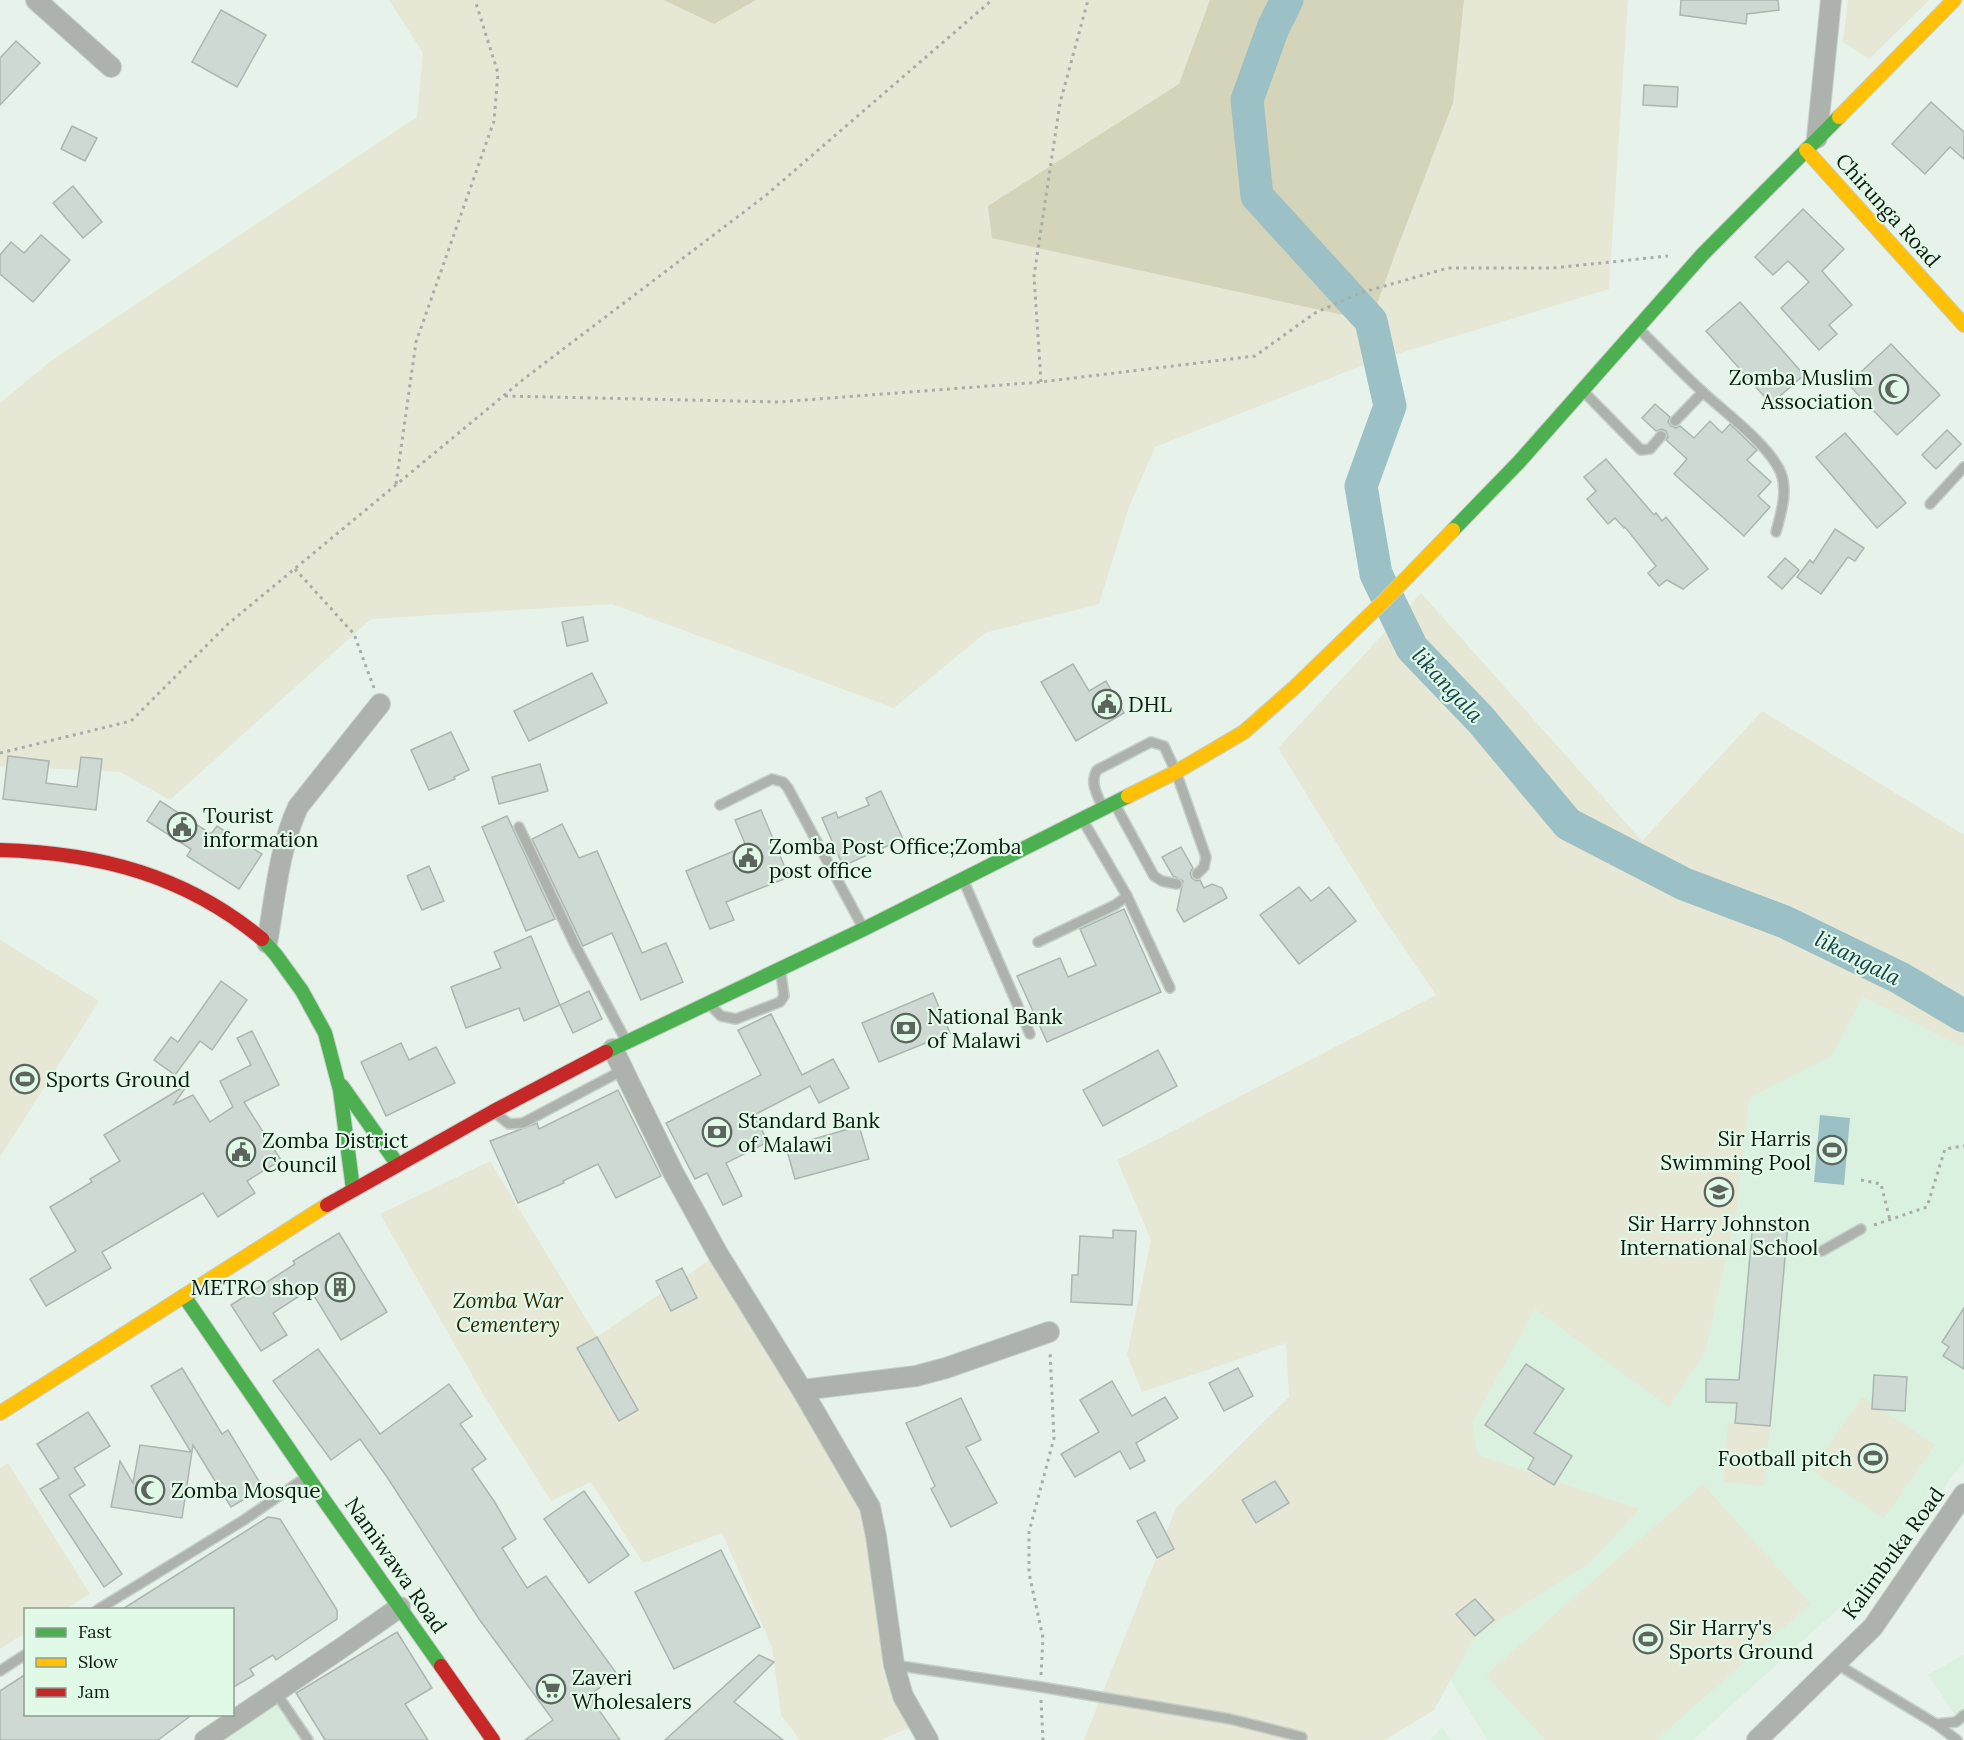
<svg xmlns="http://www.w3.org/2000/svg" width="1964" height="1740" font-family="Lora,serif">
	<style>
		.built { fill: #daf1e0 }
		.green { fill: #e6e7d5 }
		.forest { fill: #d4d4ba }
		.water { fill: #9bc1c6 }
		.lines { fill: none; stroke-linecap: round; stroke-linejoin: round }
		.river { stroke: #9bc1c6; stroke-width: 33 }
		.building { fill: #ced9d4; stroke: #abb6b1; stroke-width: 1.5 }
		.lane-casing { stroke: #c5cfc8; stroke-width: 12 }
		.street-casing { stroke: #c5cfc8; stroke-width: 22 }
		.fast-casing { stroke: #c5cfc8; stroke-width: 16 }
		.slow-casing { stroke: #c5cfc8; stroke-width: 16 }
		.jam-casing { stroke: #c5cfc8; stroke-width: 16 }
		.path { stroke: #a8ada9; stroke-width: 3; stroke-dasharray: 3 4.5; stroke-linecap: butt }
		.lane { stroke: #adb2ad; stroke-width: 9 }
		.street { stroke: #adb2ad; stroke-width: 20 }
		.fast { stroke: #4caf50; stroke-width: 14 }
		.slow { stroke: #ffc107; stroke-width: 14 }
		.jam { stroke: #c62828; stroke-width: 14 }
		.labels { text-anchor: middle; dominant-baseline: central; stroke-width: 4.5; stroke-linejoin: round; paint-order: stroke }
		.street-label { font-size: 21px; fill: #101812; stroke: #e1f9e7 }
		.poi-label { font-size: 21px; fill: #101812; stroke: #e1f9e7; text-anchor: start }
		.park-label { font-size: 21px; font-style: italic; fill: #322906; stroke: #e1f9e7 }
		.water-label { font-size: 22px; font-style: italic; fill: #13424a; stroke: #e1f9e7 }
	</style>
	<rect width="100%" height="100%" fill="#e7f3ea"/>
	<g class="built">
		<path d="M1732 914 1964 1030V1461L1886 1566 1693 1740H1488L1457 1691 1371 1545Z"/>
		<path d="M1964 1655V1729L1928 1674Z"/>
		<path d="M275 1700 301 1740H214Z"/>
		<path d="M1442 1727 1451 1740H1430Z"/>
	</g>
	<g class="green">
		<path d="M389 0H1628L1609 289 1374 361 1155 447 1129 507 1099 604 985 633 894 708 612 604 371 619 170 800 120 772 0 766V403L48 363 417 117 423 53Z"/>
		<path d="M1848 0H1929L1869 59 1843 42Z"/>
		<path d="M1421 593 1642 841 1762 711 1964 835V1048L1863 997 1831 1056 1749 1098 1737 1208 1705 1352 1669 1407 1535 1309 1472 1423 1478 1455 1639 1509 1592 1561 1475 1636 1434 1710 1385 1740H1084L1176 1508 1289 1397 1286 1343 1142 1392 1127 1355 1151 1240 1117 1160 1436 995 1378 910 1278 748Z"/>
		<path d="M0 940 99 1001 0 1157Z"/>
		<path d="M490 1161 597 1337 718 1254 876 1506 883 1670 909 1728 880 1740H800L781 1715 772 1647 722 1533 643 1563 591 1482 551 1501 483 1394 380 1214Z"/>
		<path d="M1862 1397 1935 1445 1884 1518 1812 1470Z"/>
		<path d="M1728 1423 1770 1426 1764 1486 1723 1482Z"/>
		<path d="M8 1463 90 1594 65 1609 26 1610 25 1633 0 1649V1468Z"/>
		<path d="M1703 1484 1810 1604 1656 1740H1545L1486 1675Z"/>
	</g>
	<g class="forest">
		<path d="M664 0H756L714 24Z"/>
		<path d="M1210 0H1464L1453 103 1395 254 1371 321 992 238 988 206 1179 84Z"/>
	</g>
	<path class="water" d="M1820 1115 1850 1118 1844 1185 1814 1182Z"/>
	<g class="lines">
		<path class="river" d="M1287 0 1273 28 1247 100 1257 196 1371 321 1390 406 1361 486 1376 574 1412 648 1481 720 1568 824 1684 884 1785 922 1900 978 1964 1016"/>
	</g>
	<g class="building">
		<path d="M1681 0H1778L1779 10 1747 14 1746 24 1680 15Z"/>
		<path d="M221 10 266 35 237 87 192 62Z"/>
		<path d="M16 41 40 63 0 105V58Z"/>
		<path d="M1644 85 1678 87 1677 107 1643 105Z"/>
		<path d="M1931 102 1964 132V159L1950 147 1925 174 1892 144Z"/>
		<path d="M72 126 97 138 85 161 61 149Z"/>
		<path d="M73 186 102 222 83 238 53 203Z"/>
		<path d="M1803 209 1844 249 1822 271 1852 305 1829 325 1837 334 1819 350 1781 308 1809 282 1788 261 1773 275 1755 257Z"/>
		<path d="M41 235 70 260 33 302 0 274V255L11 242 24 253Z"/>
		<path d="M1740 302 1804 375 1771 404 1706 331Z"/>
		<path d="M1891 344 1940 395 1897 435 1848 384Z"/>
		<path d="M1655 404 1670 417 1668 422 1671 426 1676 428 1680 426 1694 438 1710 421 1722 433 1730 424 1757 450 1747 460 1771 482 1758 496 1770 507 1744 536 1674 474 1687 459 1666 440 1668 437 1666 431 1662 429 1656 431 1642 418Z"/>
		<path d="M1947 430 1961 444 1936 469 1922 455Z"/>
		<path d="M1845 433 1906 503 1877 528 1816 457Z"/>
		<path d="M1606 459 1654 515 1656 513 1662 521 1666 517 1708 569 1683 589 1667 580 1659 586 1648 573 1656 566 1625 527 1624 528 1615 518 1608 524 1587 499 1596 491 1584 477Z"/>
		<path d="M1835 529 1864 548 1855 561 1848 557 1821 594 1797 577 1810 560 1813 563Z"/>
		<path d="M1785 558 1799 570 1782 589 1768 577Z"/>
		<path d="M583 617 588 641 567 646 562 622Z"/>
		<path d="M1073 664 1089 691 1106 681 1124 713 1076 741 1041 682Z"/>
		<path d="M592 673 607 703 529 741 514 711Z"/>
		<path d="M451 732 469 770 454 777 455 779 429 790 411 750Z"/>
		<path d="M8 756 49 761 46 783 77 787 81 757 102 759 96 810 3 799Z"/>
		<path d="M540 764 548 791 499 804 492 777Z"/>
		<path d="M881 791 903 839 843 866 822 818 836 812 838 818 869 805 866 798Z"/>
		<path d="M160 801 211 834 217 826 262 854 239 889 187 856 191 849 147 821Z"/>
		<path d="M761 810 789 877 726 902 734 920 710 929 686 871 746 846 735 820Z"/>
		<path d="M507 816 555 919 526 931 482 827Z"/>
		<path d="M562 824 579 858 597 851 642 953 666 943 683 982 641 1000 612 933 583 946 532 839Z"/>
		<path d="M1181 847 1193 868 1190 873 1192 878 1196 881 1200 880 1204 888 1212 884 1222 888 1227 898 1184 922 1177 910 1183 881 1173 876 1162 857Z"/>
		<path d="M429 866 444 901 422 910 407 876Z"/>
		<path d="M1299 887 1311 901 1329 887 1356 921 1299 964 1260 915Z"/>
		<path d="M1124 909 1161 992 1047 1042 1017 976 1060 958 1068 977 1096 965 1080 929Z"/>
		<path d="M531 936 560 1005 524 1021 519 1008 466 1028 451 987 501 968 494 952Z"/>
		<path d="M221 981 247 1000 212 1050 200 1041 175 1075 154 1060 171 1037 178 1042Z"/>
		<path d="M589 991 602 1019 573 1033 560 1005Z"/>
		<path d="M933 993 950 1033 879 1062 862 1023Z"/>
		<path d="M771 1014 802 1075 833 1059 849 1088 819 1103 810 1086 754 1115 768 1142 726 1163 742 1196 723 1205 707 1173 695 1179 666 1123 761 1075 738 1030Z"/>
		<path d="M252 1031 279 1085 244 1102 281 1160 247 1181 255 1193 218 1217 203 1193 102 1252 111 1268 46 1306 30 1279 76 1251 50 1207 92 1182 90 1179 120 1161 104 1135 188 1084 174 1104 193 1095 210 1122 233 1107 220 1081 251 1065 237 1038Z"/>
		<path d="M401 1043 409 1060 436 1047 455 1083 386 1116 361 1062Z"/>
		<path d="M1158 1050 1177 1086 1103 1126 1083 1090Z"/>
		<path d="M618 1090 661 1176 616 1198 598 1164 563 1181 564 1183 518 1203 490 1141 537 1123 539 1129Z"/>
		<path d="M859 1126 869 1159 795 1179 786 1147Z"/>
		<path d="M1753 1221 1788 1224 1770 1426 1735 1423 1737 1403 1706 1402V1379L1739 1380Z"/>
		<path d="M1113 1230 1136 1231 1132 1305 1071 1302 1072 1275H1078L1080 1236 1113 1238Z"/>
		<path d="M339 1233 387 1312 341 1340 310 1289 273 1313 287 1335 261 1351 231 1305 295 1264 293 1261Z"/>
		<path d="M682 1268 697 1298 671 1311 656 1281Z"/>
		<path d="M1964 1308V1369L1943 1356 1949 1347 1942 1342Z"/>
		<path d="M597 1337 638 1410 619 1421 577 1348Z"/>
		<path d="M318 1349 380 1434 449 1384 472 1416 460 1424 486 1459 472 1469 494 1501 516 1539 502 1548 527 1588 546 1576 617 1674 589 1696 620 1740H525L553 1720 479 1619 387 1477 360 1439 331 1460 273 1381Z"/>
		<path d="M1526 1364 1564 1389 1534 1433 1572 1456 1554 1485 1528 1469 1534 1458 1485 1425Z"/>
		<path d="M182 1368 222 1434 228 1430 263 1488 231 1507 193 1445 182 1518 111 1507 120 1461 133 1483 140 1445 191 1452 151 1386Z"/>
		<path d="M1238 1368 1253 1396 1224 1411 1209 1383Z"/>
		<path d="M1874 1375 1907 1377 1905 1411 1872 1409Z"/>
		<path d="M1112 1381 1132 1416 1165 1397 1178 1418 1136 1443 1145 1461 1130 1469 1120 1451 1075 1477 1061 1454 1099 1432 1080 1400Z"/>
		<path d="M961 1398 981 1440 966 1447 997 1503 951 1527 931 1489 935 1486 906 1423Z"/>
		<path d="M88 1412 110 1446 74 1468 85 1485 69 1495 122 1574 104 1587 40 1489 59 1478 37 1444Z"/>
		<path d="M1275 1481 1289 1503 1256 1523 1242 1500Z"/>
		<path d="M584 1491 629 1555 589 1583 544 1519Z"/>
		<path d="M1155 1512 1174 1549 1157 1558 1137 1521Z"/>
		<path d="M268 1517 280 1519 337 1610V1619L276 1660 273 1655 250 1669 254 1675 232 1688V1610H121Z"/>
		<path d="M721 1550 760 1627 674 1669 635 1592Z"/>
		<path d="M1475 1599 1494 1620 1475 1636 1456 1614Z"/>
		<path d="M397 1632 432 1688 405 1704 428 1740H325L296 1693Z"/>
		<path d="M759 1655 774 1662 734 1702 783 1740H665Z"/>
		<path d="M26 1674V1714H193L158 1740H0V1691Z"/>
	</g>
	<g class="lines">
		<g class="lane-casing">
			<g id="lane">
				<path d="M1642 332C1663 353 1683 374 1705 394 1727 414 1769 445 1781 473 1788 492 1781 513 1776 532"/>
				<path d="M1585 393 1641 450 1650 449 1661 436"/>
				<path d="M1675 421 1703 392"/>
				<path d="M1930 504 1964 467"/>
				<path d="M1101 804C1096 792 1090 782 1097 770L1151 742 1164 746 1176 772 1206 857 1204 867 1197 874"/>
				<path d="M720 805 772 779 783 782 788 788 861 924"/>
				<path d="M1117 808 1154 876 1162 881 1177 884"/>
				<path d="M1085 824 1127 896 1170 988"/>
				<path d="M519 827 575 945 624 1037"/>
				<path d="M965 884 1030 1034"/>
				<path d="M1038 942 1115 905 1127 896"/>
				<path d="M713 1008 721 1016 736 1019 780 1002 784 996 781 974"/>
				<path d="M498 1115 509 1124 523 1123 623 1070"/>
				<path d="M1822 1251 1861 1229"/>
				<path d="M97 1610 244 1520 305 1478"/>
				<path d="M1835 1663 1936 1724 1957 1740"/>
				<path d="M894 1665 1041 1687 1230 1719 1302 1737"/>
				<path d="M0 1671 26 1654"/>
				<path d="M276 1693 308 1740"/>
				<path d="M1936 1724 1956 1722 1964 1715"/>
			</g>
		</g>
		<g class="street-casing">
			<g id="street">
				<path d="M36 0 111 67"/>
				<path d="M1817 138 1831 0"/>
				<path d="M267 943C275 898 279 848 298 807L380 704"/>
				<path d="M613 1049 673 1172 718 1254 802 1390 870 1507 876 1536 894 1665 903 1696 928 1740"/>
				<path d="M802 1390 916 1376 946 1368 1049 1332"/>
				<path d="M205 1740 340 1649 400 1607"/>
				<path d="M1757 1740 1873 1627 1964 1494"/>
			</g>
		</g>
		<g class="fast-casing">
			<g id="fast">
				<path d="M1453 530 1519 462 1702 255 1839 117"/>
				<path d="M262 939 276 955 302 991 325 1033 340 1090 353 1189"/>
				<path d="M606 1052 864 929 1128 796"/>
				<path d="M342 1086 398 1165"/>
				<path d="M184 1296 312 1483 441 1666"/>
			</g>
		</g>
		<g class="slow-casing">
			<g id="slow">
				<path d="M1839 117 1954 0"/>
				<path d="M1806 150 1964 325"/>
				<path d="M1128 796 1176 772 1244 732 1296 686 1385 600 1453 530"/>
				<path d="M0 1413 327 1205"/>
			</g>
		</g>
		<g class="jam-casing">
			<g id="jam">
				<path d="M0 850C99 853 185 875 262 939"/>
				<path d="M327 1205 494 1111 606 1052"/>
				<path d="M441 1666 493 1740"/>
			</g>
		</g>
		<g class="path">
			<path d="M1041 382 1034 276 1060 103 1088 0"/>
			<path d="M505 396 778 402 1041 382 1255 356 1315 313 1360 293 1448 268H1553L1668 256"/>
			<path d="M396 484 416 342 494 121 498 73 475 0"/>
			<path d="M295 569 354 634 374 688"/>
			<path d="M0 753 131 721 228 624 525 378 765 196 992 0"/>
			<path d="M1861 1180 1881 1184 1890 1220"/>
			<path d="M1874 1225 1927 1207 1945 1149 1964 1146"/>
			<path d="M1041 1675 1043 1638 1029 1573V1532L1054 1438 1050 1351"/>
			<path d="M1041 1700 1043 1740"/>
		</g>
		<use href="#lane" class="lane"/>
		<use href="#street" class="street"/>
		<use href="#fast" class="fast"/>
		<use href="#slow" class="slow"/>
		<use href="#jam" class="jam"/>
	</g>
	<defs>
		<g id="mosque-ring" transform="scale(1.5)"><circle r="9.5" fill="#e1f9e7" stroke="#5b655e" stroke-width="1.5"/><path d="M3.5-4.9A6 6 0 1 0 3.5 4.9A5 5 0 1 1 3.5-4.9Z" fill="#5b655e"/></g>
		<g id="civic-ring" transform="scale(1.5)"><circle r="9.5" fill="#e1f9e7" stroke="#5b655e" stroke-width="1.5"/><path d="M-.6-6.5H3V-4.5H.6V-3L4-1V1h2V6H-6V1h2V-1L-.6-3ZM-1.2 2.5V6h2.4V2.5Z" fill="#5b655e"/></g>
		<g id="bank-ring" transform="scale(1.5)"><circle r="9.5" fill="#e1f9e7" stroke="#5b655e" stroke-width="1.5"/><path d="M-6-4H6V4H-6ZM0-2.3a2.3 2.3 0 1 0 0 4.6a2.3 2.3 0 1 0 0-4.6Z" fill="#5b655e"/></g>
		<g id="stadium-ring" transform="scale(1.5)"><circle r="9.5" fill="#e1f9e7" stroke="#5b655e" stroke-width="1.5"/><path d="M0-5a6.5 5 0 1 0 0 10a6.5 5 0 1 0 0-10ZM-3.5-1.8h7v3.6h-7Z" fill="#5b655e"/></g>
		<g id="school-ring" transform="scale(1.5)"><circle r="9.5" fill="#e1f9e7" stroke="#5b655e" stroke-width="1.5"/><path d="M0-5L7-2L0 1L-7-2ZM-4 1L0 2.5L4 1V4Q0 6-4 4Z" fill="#5b655e"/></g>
		<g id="building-ring" transform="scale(1.5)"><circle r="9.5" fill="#e1f9e7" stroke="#5b655e" stroke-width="1.5"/><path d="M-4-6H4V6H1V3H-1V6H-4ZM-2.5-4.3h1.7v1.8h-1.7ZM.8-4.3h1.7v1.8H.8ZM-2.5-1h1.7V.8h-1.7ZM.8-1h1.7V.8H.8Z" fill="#5b655e"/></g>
		<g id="supermarket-ring" transform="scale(1.5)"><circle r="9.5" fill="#e1f9e7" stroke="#5b655e" stroke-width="1.5"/><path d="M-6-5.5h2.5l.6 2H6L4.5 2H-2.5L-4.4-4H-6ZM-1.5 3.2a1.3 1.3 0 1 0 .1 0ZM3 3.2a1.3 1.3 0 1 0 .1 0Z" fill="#5b655e"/></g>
	</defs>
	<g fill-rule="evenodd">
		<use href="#mosque-ring" x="1894" y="389"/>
		<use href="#civic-ring" x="1107" y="704"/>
		<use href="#civic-ring" x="182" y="827"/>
		<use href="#civic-ring" x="748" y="858"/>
		<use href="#bank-ring" x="906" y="1028"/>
		<use href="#stadium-ring" x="25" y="1079"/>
		<use href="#bank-ring" x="717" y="1132"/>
		<use href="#stadium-ring" x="1832" y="1150"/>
		<use href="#civic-ring" x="241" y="1152"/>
		<use href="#school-ring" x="1719" y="1192"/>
		<use href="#building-ring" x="340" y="1287"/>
		<use href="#stadium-ring" x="1873" y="1458"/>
		<use href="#mosque-ring" x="150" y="1490"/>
		<use href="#stadium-ring" x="1648" y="1639"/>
		<use href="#supermarket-ring" x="551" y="1689"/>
	</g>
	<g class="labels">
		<g class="street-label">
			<text transform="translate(1888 210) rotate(48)">Chirunga Road</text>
			<text transform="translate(1893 1553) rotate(-54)">Kalimbuka Road</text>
			<text transform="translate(396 1565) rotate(55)">Namiwawa Road</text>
		</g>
		<g class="poi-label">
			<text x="1873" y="377" text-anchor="end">Zomba Muslim<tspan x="1873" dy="24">Association</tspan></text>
			<text x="1128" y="704">DHL</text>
			<text x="203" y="815">Tourist<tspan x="203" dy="24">information</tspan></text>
			<text x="769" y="846">Zomba Post Office;Zomba<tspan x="769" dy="24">post office</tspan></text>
			<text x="927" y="1016">National Bank<tspan x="927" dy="24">of Malawi</tspan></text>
			<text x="46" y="1079">Sports Ground</text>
			<text x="738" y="1120">Standard Bank<tspan x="738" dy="24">of Malawi</tspan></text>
			<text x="1811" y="1138" text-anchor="end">Sir Harris<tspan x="1811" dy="24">Swimming Pool</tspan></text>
			<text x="262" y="1140">Zomba District<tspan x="262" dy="24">Council</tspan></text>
			<text x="1719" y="1223" text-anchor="middle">Sir Harry Johnston<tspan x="1719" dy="24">International School</tspan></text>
			<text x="319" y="1287" text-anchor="end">METRO shop</text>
			<text x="1852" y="1458" text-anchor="end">Football pitch</text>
			<text x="171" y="1490">Zomba Mosque</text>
			<text x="1669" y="1627">Sir Harry's<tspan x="1669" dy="24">Sports Ground</tspan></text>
			<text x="572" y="1677">Zaveri<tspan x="572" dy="24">Wholesalers</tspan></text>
		</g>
		<g class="park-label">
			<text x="508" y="1300">Zomba War<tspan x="508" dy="24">Cementery</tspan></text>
		</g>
		<g class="water-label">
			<text transform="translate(1448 685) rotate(47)">likangala</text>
			<text transform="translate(1858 958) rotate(27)">likangala</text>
		</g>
	</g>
	<rect x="24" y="1608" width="210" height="108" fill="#e1f9e7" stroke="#8d9f92" stroke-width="1.5"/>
	<rect x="36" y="1628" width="30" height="9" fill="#4caf50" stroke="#8d9f92" stroke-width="1.5"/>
	<text x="78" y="1638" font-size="18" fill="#101812">Fast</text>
	<rect x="36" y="1658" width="30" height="9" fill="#ffc107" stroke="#8d9f92" stroke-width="1.5"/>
	<text x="78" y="1668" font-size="18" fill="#101812">Slow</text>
	<rect x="36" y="1688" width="30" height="9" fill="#c62828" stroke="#8d9f92" stroke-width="1.5"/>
	<text x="78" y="1698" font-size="18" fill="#101812">Jam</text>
</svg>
